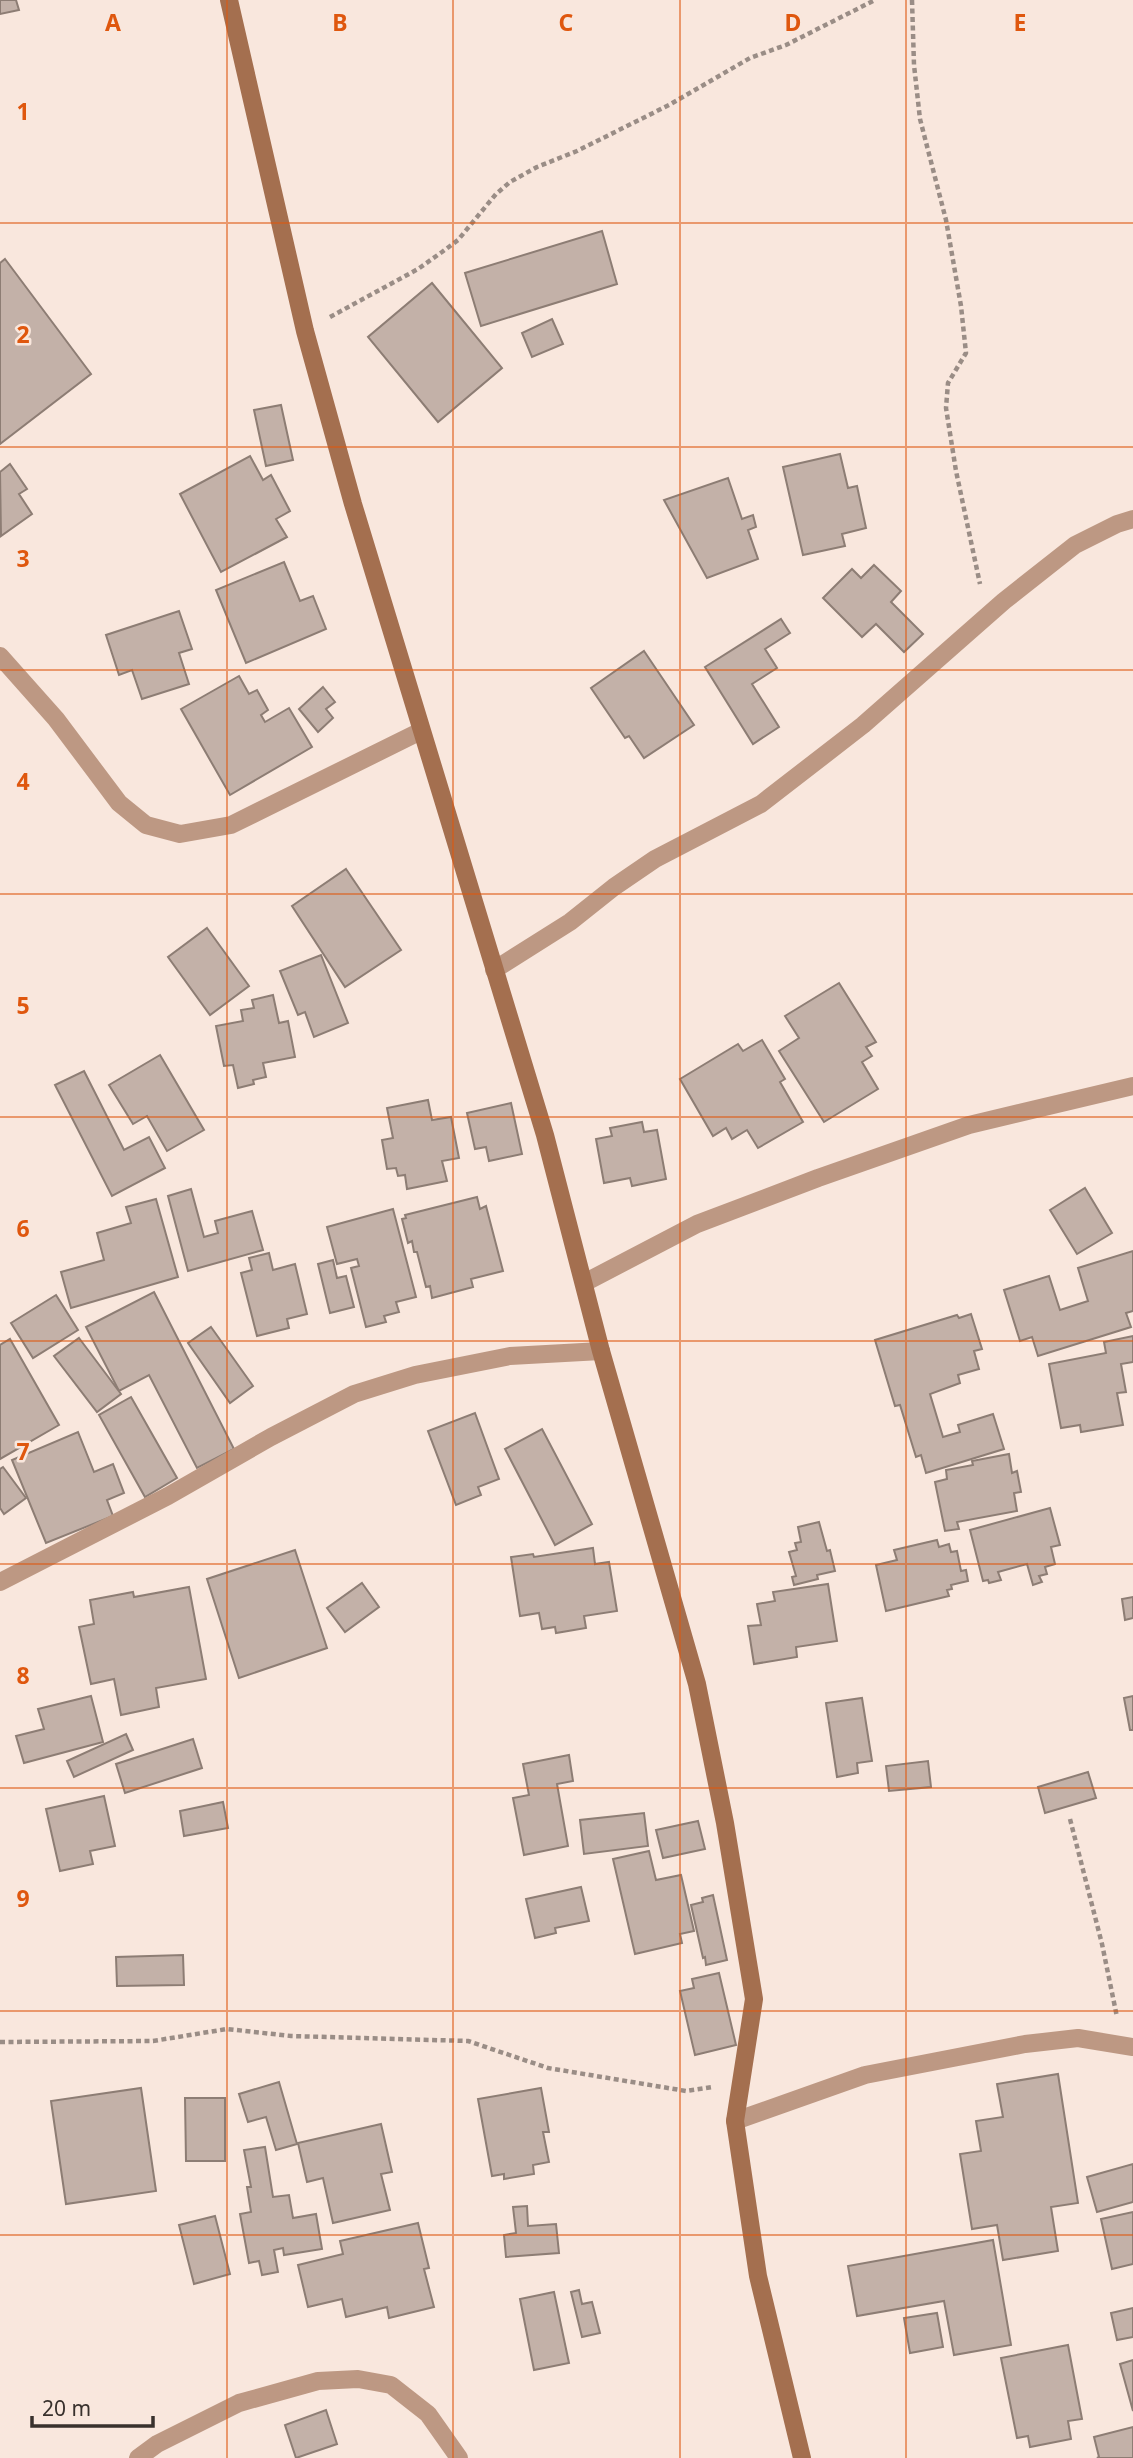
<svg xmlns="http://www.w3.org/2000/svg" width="1133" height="2458" font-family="'Noto Sans',sans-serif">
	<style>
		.building { fill: #c3b1a8; stroke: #8d7d74; stroke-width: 2 }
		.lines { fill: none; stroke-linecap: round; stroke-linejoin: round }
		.path { stroke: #9a8d86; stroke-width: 4.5; stroke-dasharray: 5 3.5; stroke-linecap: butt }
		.street { stroke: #bd9883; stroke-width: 18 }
		.secondary { stroke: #a46f4f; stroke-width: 18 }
		.grid { fill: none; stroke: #df570e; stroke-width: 2; stroke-opacity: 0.55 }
		.grid-label { font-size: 23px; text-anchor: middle; font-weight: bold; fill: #df570e; stroke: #f9e7dd; stroke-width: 5; stroke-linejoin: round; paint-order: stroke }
	</style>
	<rect width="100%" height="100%" fill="#f9e7dd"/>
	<g class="building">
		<path d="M0 0H16L19 10 0 14Z"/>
		<path d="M602 231 617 284 481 326 465 273Z"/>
		<path d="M5 259 91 374 0 444V263Z"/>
		<path d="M432 283 502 368 438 422 368 337Z"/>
		<path d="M552 319 563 344 532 357 522 333Z"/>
		<path d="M281 405 293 460 266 466 254 410Z"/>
		<path d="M840 454 848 488 857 486 866 528 842 534 845 546 803 555 783 467Z"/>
		<path d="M250 456 263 480 271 475 290 511 276 519 287 537 221 572 180 494Z"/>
		<path d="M10 464 27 489 19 494 32 514 1 536 0 472Z"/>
		<path d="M728 478 742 519 753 515 756 527 748 530 758 559 707 578 664 500Z"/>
		<path d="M284 562 300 601 313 596 326 629 246 663 216 590Z"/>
		<path d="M874 565 901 591 891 602 923 634 904 652 876 624 862 637 823 598 852 569 861 578Z"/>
		<path d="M179 611 192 649 179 653 189 684 142 699 132 670 119 675 106 635Z"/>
		<path d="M781 619 790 633 765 649 777 668 752 684 779 727 753 744 705 667Z"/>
		<path d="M644 651 694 725 644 758 629 736 625 738 591 688Z"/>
		<path d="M239 676 249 694 257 690 268 710 261 715 265 722 289 708 312 747 230 795 181 709Z"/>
		<path d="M323 687 335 702 326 709 333 718 318 732 299 709Z"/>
		<path d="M346 869 401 950 345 987 292 906Z"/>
		<path d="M207 928 249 986 210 1015 168 957Z"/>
		<path d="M321 955 348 1023 314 1037 305 1012 298 1015 280 971Z"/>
		<path d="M839 983 876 1042 866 1047 872 1056 862 1062 878 1089 824 1122 779 1051 799 1038 785 1016Z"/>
		<path d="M273 995 279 1023 288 1021 295 1057 263 1063 266 1077 253 1080 254 1084 238 1088 233 1065 224 1066 216 1026 243 1021 241 1010 254 1008 252 1000Z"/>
		<path d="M762 1040 785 1079 780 1082 803 1122 758 1148 747 1130 732 1139 726 1128 713 1136 680 1079 738 1044 743 1051Z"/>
		<path d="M160 1055 204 1130 167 1151 147 1116 133 1124 109 1085Z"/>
		<path d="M84 1071 124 1150 149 1137 165 1168 112 1196 55 1085Z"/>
		<path d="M428 1100 432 1120 451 1117 459 1158 442 1161 447 1181 407 1189 405 1175 398 1176 396 1168 387 1169 382 1140 393 1138 387 1108Z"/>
		<path d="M511 1103 522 1154 489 1161 486 1147 475 1149 467 1113Z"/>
		<path d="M642 1122 644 1132 657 1130 666 1179 632 1186 630 1178 604 1183 596 1139 612 1136 610 1128Z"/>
		<path d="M1085 1188 1112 1233 1077 1254 1050 1210Z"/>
		<path d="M191 1189 204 1237 218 1233 215 1221 252 1211 263 1250 188 1271 168 1196Z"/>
		<path d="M477 1197 480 1209 486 1206 503 1271 471 1279 473 1287 432 1298 430 1286 426 1287 417 1252H414L412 1241 408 1243 402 1219 406 1218 405 1215Z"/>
		<path d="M156 1199 178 1277 71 1308 61 1272 104 1260 97 1233 131 1223 126 1207Z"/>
		<path d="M393 1209 416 1297 396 1302 399 1312 384 1316 386 1322 366 1327 351 1268 359 1266 357 1259 337 1264 327 1227Z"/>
		<path d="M1133 1251V1311L1126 1313 1131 1327 1038 1356 1032 1337 1020 1341 1004 1290 1049 1276 1060 1310 1088 1301 1078 1268Z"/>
		<path d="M269 1253 273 1270 295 1264 307 1314 287 1319 289 1328 257 1336 241 1273 252 1270 249 1258Z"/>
		<path d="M333 1260 337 1278 346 1276 354 1307 330 1313 318 1264Z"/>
		<path d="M154 1292 234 1449 197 1468 149 1375 119 1391 86 1327Z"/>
		<path d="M56 1295 78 1330 33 1358 11 1323Z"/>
		<path d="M971 1314 982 1349 974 1351 979 1369 958 1375 960 1383 930 1394 943 1437 960 1432 958 1425 993 1414 1004 1449 926 1473 921 1455 916 1457 900 1405 895 1406 875 1340 957 1315 959 1318Z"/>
		<path d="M211 1327 253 1386 230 1403 188 1343Z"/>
		<path d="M1133 1336V1362L1121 1364 1126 1392 1117 1393 1123 1425 1081 1432 1080 1425 1061 1428 1049 1364 1106 1353 1104 1342Z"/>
		<path d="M79 1338 121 1394 97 1412 54 1356Z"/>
		<path d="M10 1339 59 1425 0 1459V1345Z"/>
		<path d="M131 1397 177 1478 145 1497 99 1415Z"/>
		<path d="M475 1413 499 1479 478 1487 481 1495 456 1505 428 1431Z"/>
		<path d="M542 1429 592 1524 555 1545 505 1449Z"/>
		<path d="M78 1432 94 1472 113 1464 124 1493 107 1500 113 1516 46 1543 12 1460Z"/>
		<path d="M1009 1454 1012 1473 1017 1471 1021 1492 1014 1493 1017 1511 957 1522 959 1529 945 1531 935 1482 947 1479 946 1470 973 1465 972 1461Z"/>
		<path d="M3 1467 26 1498 4 1514 0 1508V1469Z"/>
		<path d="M1050 1508 1060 1545 1051 1547 1055 1564 1045 1567 1047 1574 1039 1576 1042 1582 1033 1585 1027 1564 998 1572 1001 1580 989 1583 988 1580 983 1581 970 1530Z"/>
		<path d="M819 1522 827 1551 830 1550 835 1571 817 1575 818 1579 794 1585 792 1577 796 1576 789 1552 797 1550 795 1543 801 1542 798 1527Z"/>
		<path d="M937 1540 939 1547 949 1544 951 1552 957 1551 961 1571 966 1570 968 1581 951 1585 952 1589 947 1590 949 1596 886 1611 876 1565 897 1560 894 1550Z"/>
		<path d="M593 1548 595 1564 609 1562 617 1611 584 1616 586 1628 556 1633 555 1627 542 1629 539 1613 520 1616 511 1557 533 1554 534 1557Z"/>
		<path d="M295 1550 327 1648 239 1678 207 1579Z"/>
		<path d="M362 1583 379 1607 345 1632 327 1608Z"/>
		<path d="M828 1584 837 1641 796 1647 797 1657 754 1664 748 1626 761 1625 757 1604 775 1601 773 1592Z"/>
		<path d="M189 1587 206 1679 156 1688 159 1707 121 1715 114 1679 91 1684 79 1627 94 1624 90 1600 133 1592 134 1597Z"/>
		<path d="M1133 1597V1618L1125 1620 1122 1599Z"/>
		<path d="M91 1696 103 1742 24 1763 16 1736 44 1729 38 1709Z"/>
		<path d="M1133 1696V1730H1130L1124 1698Z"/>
		<path d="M862 1698 872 1761 857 1763 858 1773 837 1777 826 1703Z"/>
		<path d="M126 1734 133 1750 74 1777 67 1761Z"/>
		<path d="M193 1739 202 1768 125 1793 116 1764Z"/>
		<path d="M569 1755 573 1781 557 1784 568 1846 524 1855 513 1798 529 1795 523 1764Z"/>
		<path d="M928 1761 931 1787 889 1791 886 1766Z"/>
		<path d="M1088 1772 1096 1798 1045 1813 1038 1787Z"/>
		<path d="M104 1796 115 1846 90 1851 93 1864 60 1871 46 1809Z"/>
		<path d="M223 1802 228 1828 184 1836 180 1811Z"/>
		<path d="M644 1813 648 1846 584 1854 580 1820Z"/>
		<path d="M698 1821 705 1849 663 1858 656 1830Z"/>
		<path d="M649 1851 656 1880 681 1875 694 1931 680 1934 682 1943 635 1954 613 1859Z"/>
		<path d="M581 1887 589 1921 555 1928 556 1933 535 1938 526 1899Z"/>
		<path d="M713 1895 727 1960 706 1965 705 1957 703 1958 691 1905 703 1902 702 1898Z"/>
		<path d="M183 1955 184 1985 117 1986 116 1957Z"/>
		<path d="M719 1973 736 2045 695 2055 680 1991 694 1988 692 1979Z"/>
		<path d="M1058 2074 1078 2203 1051 2207 1058 2251 1003 2260 997 2225 972 2229 960 2154 981 2151 976 2121 1003 2117 997 2084Z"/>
		<path d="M279 2082 297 2144 276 2150 266 2117 248 2122 239 2094Z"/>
		<path d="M141 2088 156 2191 66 2204 51 2101Z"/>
		<path d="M541 2088 549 2132H543L549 2162 533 2165 534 2174 504 2179V2174L492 2176 478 2099Z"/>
		<path d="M185 2098H225V2161H186Z"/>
		<path d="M381 2124 392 2172 381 2174 390 2210 333 2223 323 2178 307 2182 298 2143Z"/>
		<path d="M265 2147 273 2197 289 2195 293 2218 316 2214 322 2249 284 2255 283 2248 274 2250 278 2272 262 2275 259 2261 249 2263 240 2214 251 2212 247 2187H251L244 2150Z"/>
		<path d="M1133 2164V2202L1097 2212 1087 2177Z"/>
		<path d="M527 2206 528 2226 556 2224 559 2253 506 2257 504 2235 516 2233 513 2207Z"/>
		<path d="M1133 2212V2264L1112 2269 1101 2219Z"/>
		<path d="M215 2216 230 2274 194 2284 179 2225Z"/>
		<path d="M418 2223 429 2268 424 2269 434 2307 389 2318 387 2307 346 2317 342 2299 308 2307 298 2265 343 2254 340 2241Z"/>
		<path d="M993 2240 1011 2345 954 2355 944 2301 857 2316 848 2266Z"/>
		<path d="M579 2290 582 2304 592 2302 600 2333 582 2337 571 2292Z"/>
		<path d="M554 2292 569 2363 534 2370 520 2299Z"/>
		<path d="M1133 2308V2337L1117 2340 1111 2313Z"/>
		<path d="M937 2313 943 2347 910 2353 904 2318Z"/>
		<path d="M1068 2345 1082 2419 1068 2421 1071 2439 1030 2447 1028 2436 1017 2438 1001 2358Z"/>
		<path d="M1133 2360V2411L1120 2364Z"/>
		<path d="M326 2410 337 2444 296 2458 285 2425Z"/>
		<path d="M1133 2427V2458H1097L1099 2457 1094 2437Z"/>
	</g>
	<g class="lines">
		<g class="path">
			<path d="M912 0 914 65 920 119 946 220 961 306 966 353 948 383 946 408 956 471 980 584"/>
			<path d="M330 317 418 269 442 252 458 240 496 194 510 182 537 167 577 151 669 105 750 58 786 45 875 0"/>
			<path d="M1070 1819 1102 1944 1117 2017"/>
			<path d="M0 2042 153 2041 227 2029 291 2036 468 2041 548 2068 686 2091 712 2087"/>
		</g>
		<g class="street">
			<path d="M0 656 56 719 119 803 146 825 180 834 231 825 421 731"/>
			<path d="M494 970 570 922 614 887 655 859 761 804 863 725 1004 601 1075 545 1117 524 1133 519"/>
			<path d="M584 1283 697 1224 818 1178 969 1125 1133 1086"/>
			<path d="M0 1582 168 1496 271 1437 354 1394 415 1375 510 1356 601 1351"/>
			<path d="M735 2121 865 2075 1025 2044 1078 2038 1133 2047"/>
			<path d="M138 2458 157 2444 239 2403 318 2381 358 2379 391 2385 428 2414 459 2458"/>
		</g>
		<path class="secondary" d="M229 0 305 331 353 504 545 1135 601 1351 697 1684 725 1823 754 1999 735 2121 758 2276 802 2458"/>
	</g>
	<path class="grid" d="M227 0V2458M453 0V2458M680 0V2458M906 0V2458M0 223H1133M0 447H1133M0 670H1133M0 894H1133M0 1117H1133M0 1341H1133M0 1564H1133M0 1788H1133M0 2011H1133M0 2235H1133"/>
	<g class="grid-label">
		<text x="113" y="31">A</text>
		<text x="340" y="31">B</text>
		<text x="566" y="31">C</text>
		<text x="793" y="31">D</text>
		<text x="1020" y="31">E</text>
		<text x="23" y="120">1</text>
		<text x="23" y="343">2</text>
		<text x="23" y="567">3</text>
		<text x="23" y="790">4</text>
		<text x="23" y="1014">5</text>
		<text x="23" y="1237">6</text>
		<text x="23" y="1460">7</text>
		<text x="23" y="1684">8</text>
		<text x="23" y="1907">9</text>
	</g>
	<path d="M32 2416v10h121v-10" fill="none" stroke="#38312d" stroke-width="3.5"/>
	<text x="42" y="2416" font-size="21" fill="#38312d" stroke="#f9e7dd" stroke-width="5" paint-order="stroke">20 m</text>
</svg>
